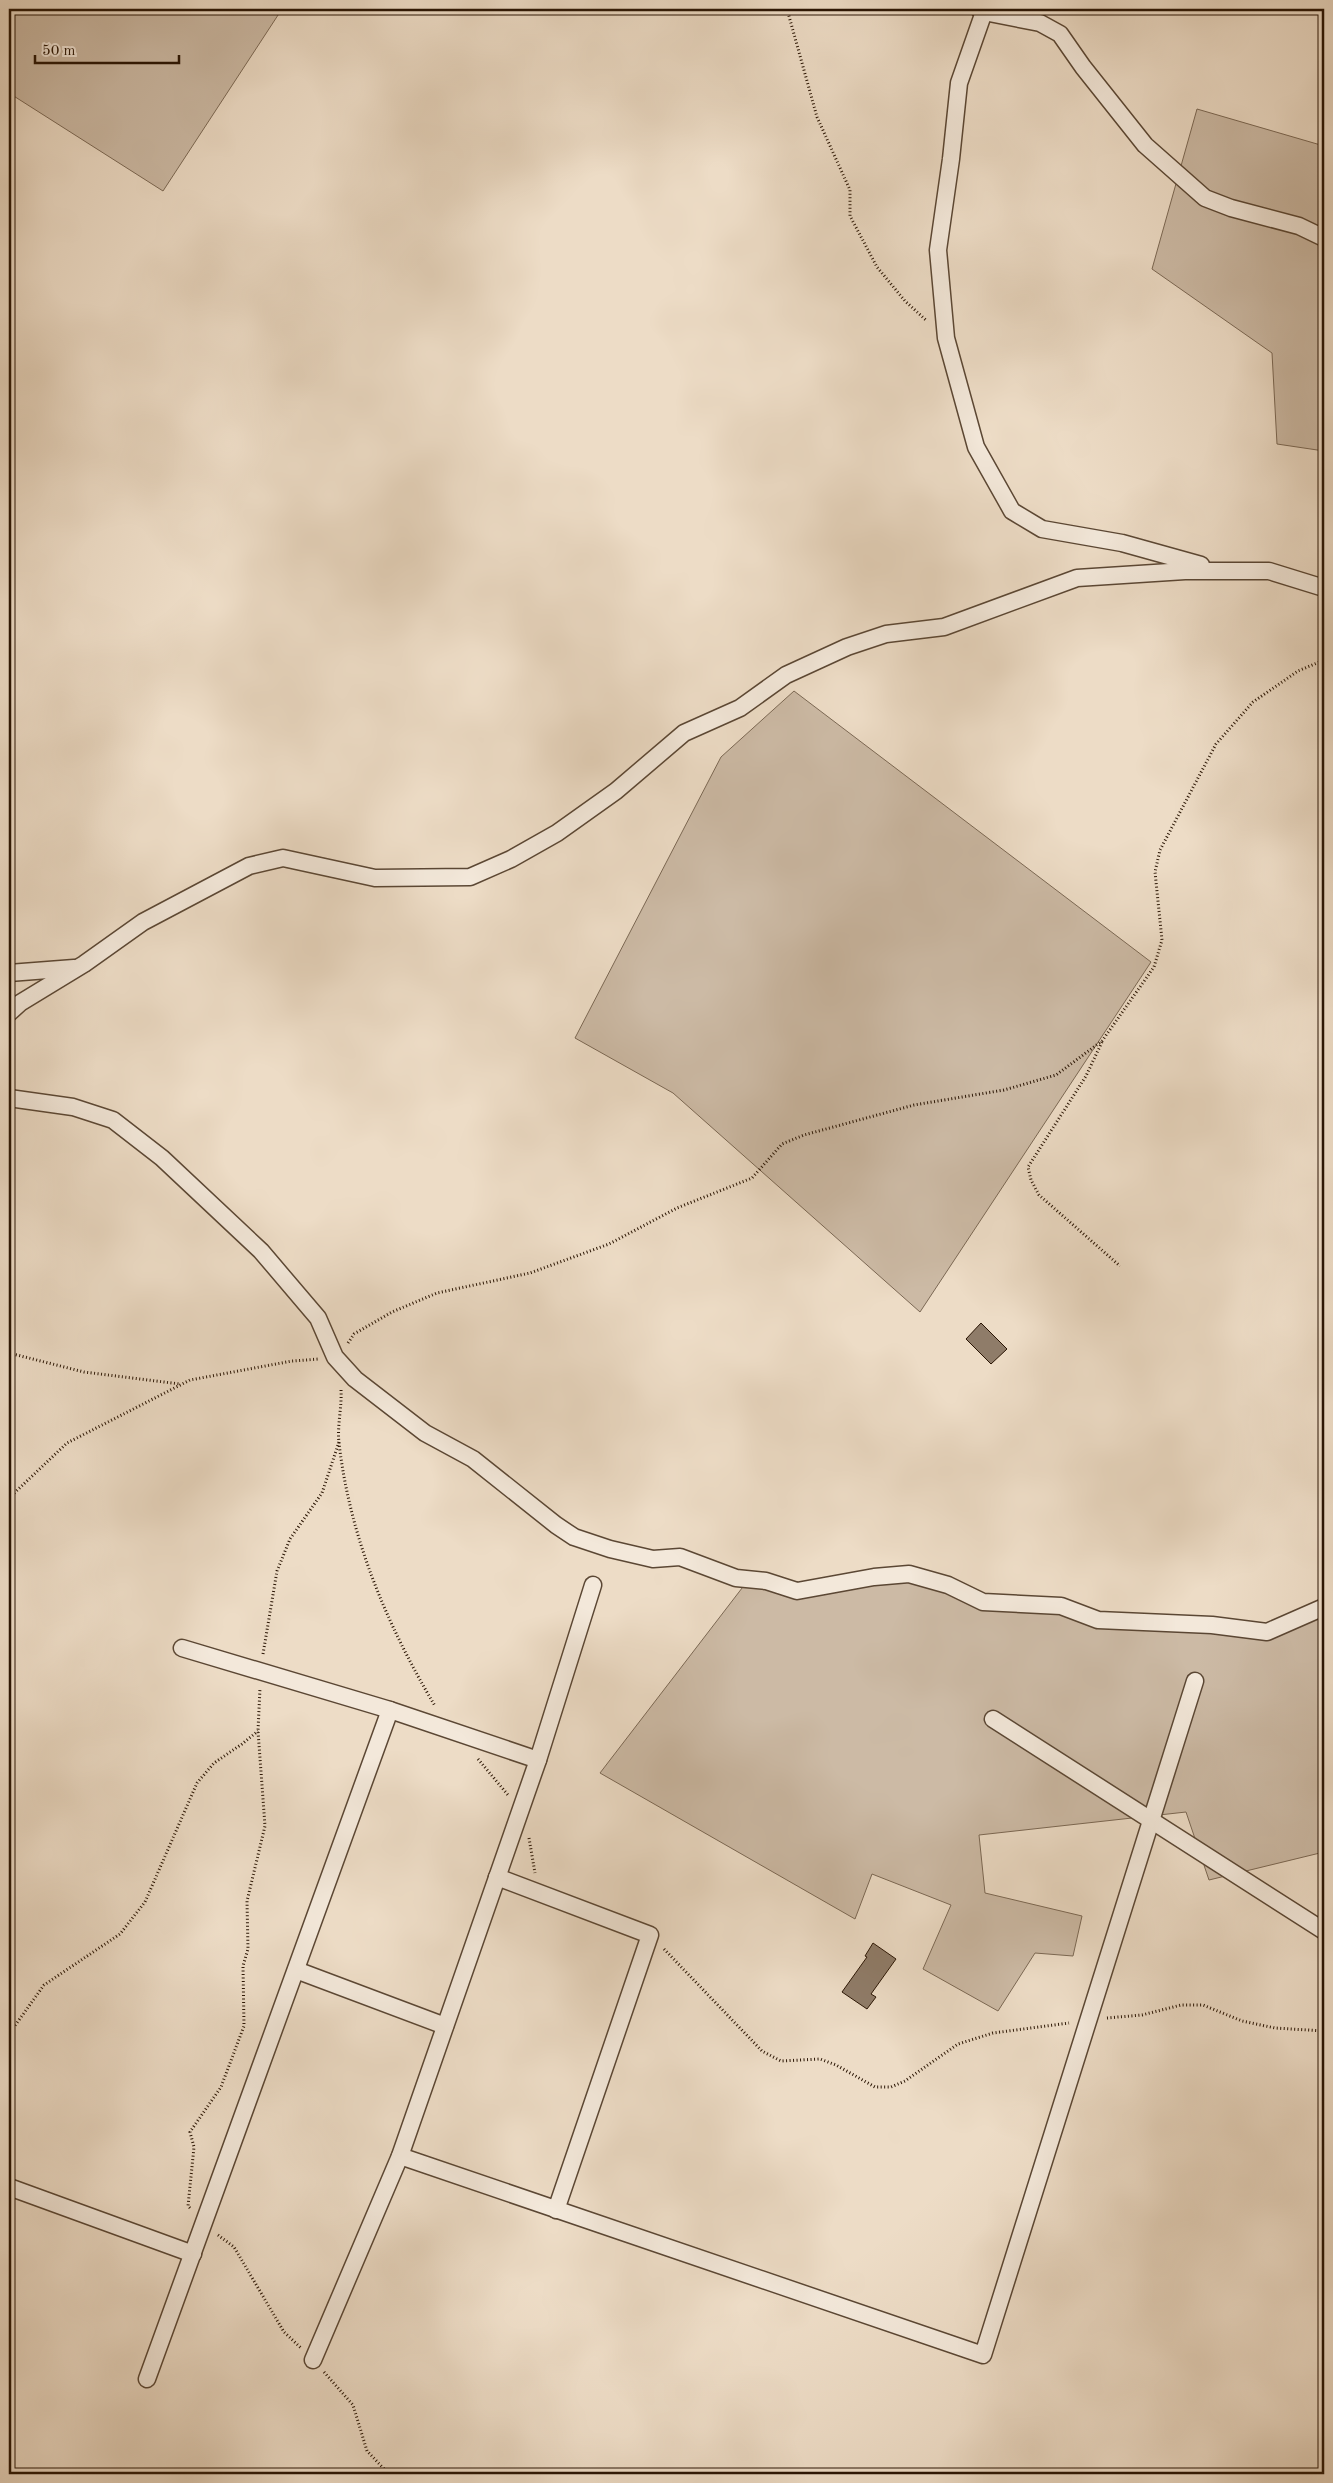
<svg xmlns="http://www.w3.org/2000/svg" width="1333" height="2483" font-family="'Old Standard TT',serif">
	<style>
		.green { fill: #ccbaa5; stroke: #7b6854 }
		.building { fill: #8f7c69; stroke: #2a1504 }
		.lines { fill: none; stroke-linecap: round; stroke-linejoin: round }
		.minor-casing { stroke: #5b4734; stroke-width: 19 }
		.path { stroke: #2a1504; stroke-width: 3; stroke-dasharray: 1 2.5; stroke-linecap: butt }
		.minor { stroke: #f3e8da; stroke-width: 16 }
	</style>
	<rect width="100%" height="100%" fill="#eddcc6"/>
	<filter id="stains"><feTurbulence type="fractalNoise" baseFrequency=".004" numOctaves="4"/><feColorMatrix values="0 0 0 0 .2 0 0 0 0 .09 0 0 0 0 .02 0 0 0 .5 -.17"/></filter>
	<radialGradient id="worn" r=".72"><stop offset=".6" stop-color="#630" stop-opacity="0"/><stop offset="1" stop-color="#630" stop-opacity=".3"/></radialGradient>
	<g class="green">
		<path d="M9 9H282L163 191 9 93Z"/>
		<path d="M1197 109 1324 146V451L1277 444 1272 353 1152 269Z"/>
		<path d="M794 691 1151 962 920 1312 673 1093 575 1038 721 757Z"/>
		<path d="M909 1574 983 1602 1267 1632 1324 1607V1852L1209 1880 1186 1812 979 1835 985 1893 1082 1916 1073 1956 1035 1953 998 2011 923 1969 951 1905 872 1874 855 1919 600 1773 749 1579 797 1591Z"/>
	</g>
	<g class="building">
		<path d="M981 1323 1007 1349 991 1364 966 1339Z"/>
		<path d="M873 1943 896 1959 871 1994 876 1997 867 2009 842 1992 867 1957 865 1956Z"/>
	</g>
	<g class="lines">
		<g class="minor-casing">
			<g id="minor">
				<path d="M979 9 984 12 1040 23 1060 34 1083 67 1145 145 1205 198 1231 208 1299 226 1324 238"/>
				<path d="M985 9 959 83 951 159 938 250 946 338 976 447 1012 511 1042 529 1122 543 1201 565"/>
				<path d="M9 973 74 968"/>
				<path d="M9 1013 20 1003 84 964 143 922 249 866 283 858 375 878 470 877 511 859 557 833 616 791 684 733 740 708 786 675 847 647 886 634 944 627 1077 578 1185 571H1269L1324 588"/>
				<path d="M9 1098 73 1107 113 1120 162 1158 261 1251 318 1318 335 1357 355 1379 425 1433 473 1459 556 1525 574 1537 610 1549 653 1559 680 1557 736 1578 766 1581 797 1591 874 1577 909 1574 948 1585 983 1602 1061 1606 1098 1620 1212 1625 1267 1632 1324 1607"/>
				<path d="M182 1648 390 1710 538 1760"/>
				<path d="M993 1719 1324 1931"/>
				<path d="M497 1877 650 1935 556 2210"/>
				<path d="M296 1970 445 2026"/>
				<path d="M400 2156 983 2355 1195 1681"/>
				<path d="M9 2187 193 2254"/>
				<path d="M313 2360 400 2156 538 1760 593 1585"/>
				<path d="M147 2379 390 1710"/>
			</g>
		</g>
		<g class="path">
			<path d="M787 9 817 117 850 190V216L877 267 905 301 927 321"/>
			<path d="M1102 1042 1086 1076 1028 1167 1031 1180 1039 1195 1120 1266"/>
			<path d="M348 1343 354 1334 392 1312 437 1293 530 1273 609 1244 677 1208 752 1178 782 1144 804 1135 914 1105 1004 1090 1056 1075 1102 1041 1154 967 1162 940 1155 872 1160 850 1216 744 1253 702 1298 671 1324 660"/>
			<path d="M9 1353 84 1372 180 1384"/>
			<path d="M341 1390C342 1407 337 1426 339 1443 350 1538 387 1625 435 1706"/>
			<path d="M9 1498 67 1443 190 1380 292 1361 319 1359"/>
			<path d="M263 1654 277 1571 290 1539 322 1493 339 1442"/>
			<path d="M478 1759 508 1795"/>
			<path d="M529 1838 535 1873"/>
			<path d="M664 1949 762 2051 781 2061 820 2059 836 2065 875 2087H891L905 2081 958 2044 993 2033 1069 2023"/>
			<path d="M1107 2018 1142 2015 1181 2005H1203L1242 2021 1275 2028 1324 2031"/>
			<path d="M9 2034 44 1985 120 1934 145 1902 197 1783 214 1763 242 1744 258 1731"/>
			<path d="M190 2208 188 2206 194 2147 190 2132 221 2087 244 2026 243 1966 248 1949 247 1901 265 1826 258 1731 260 1688"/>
			<path d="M218 2235 234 2247 284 2332 301 2348"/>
			<path d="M324 2372 353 2405 367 2451 389 2474"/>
		</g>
		<use href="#minor" class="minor"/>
	</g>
	<rect width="1333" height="2483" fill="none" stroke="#eddcc6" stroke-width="30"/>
	<rect x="10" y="10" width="1313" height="2463" fill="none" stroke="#2a1504" stroke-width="2.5"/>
	<rect x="15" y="15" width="1303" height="2453" fill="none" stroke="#2a1504"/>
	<path d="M35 55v8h144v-8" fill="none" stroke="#2a1504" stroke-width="2.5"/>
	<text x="42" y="55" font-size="15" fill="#2a1504" stroke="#f3e8da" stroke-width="4" paint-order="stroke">50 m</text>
	<rect width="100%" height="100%" filter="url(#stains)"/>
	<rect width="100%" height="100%" fill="url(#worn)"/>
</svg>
